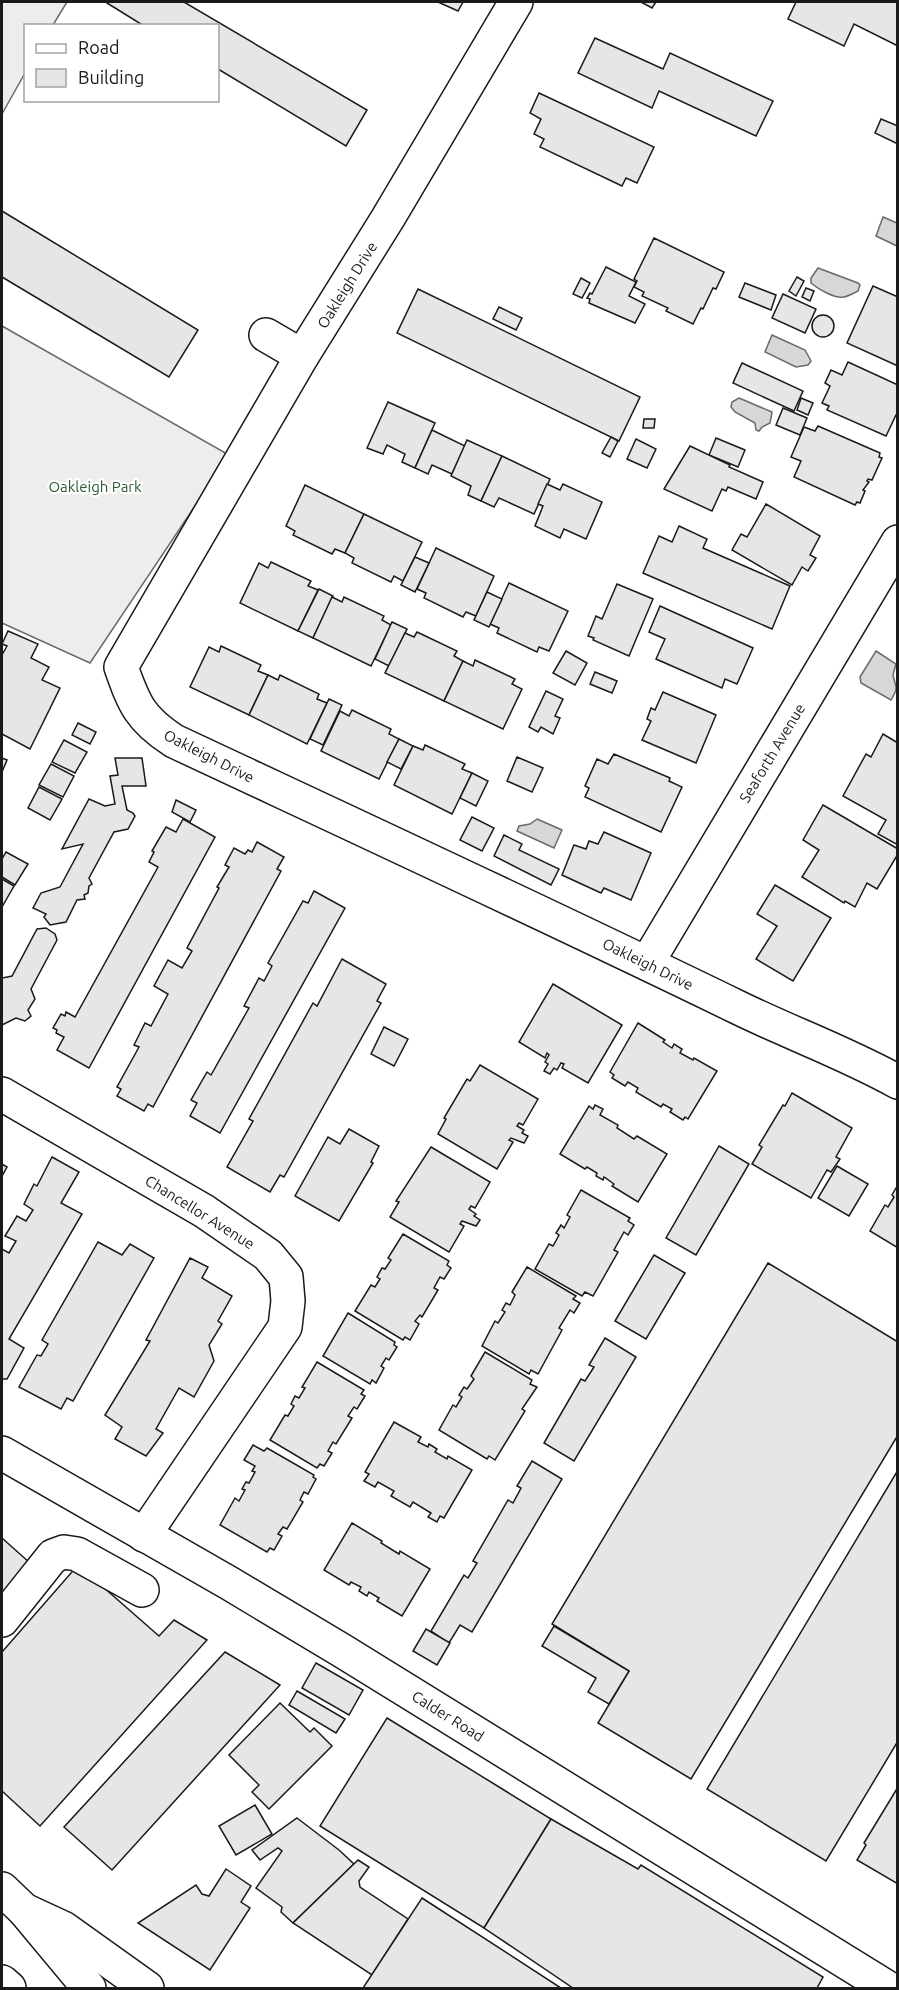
<svg xmlns="http://www.w3.org/2000/svg" width="899" height="1990" font-family="Ubuntu,sans-serif">
	<style>
		.built { fill: #ededed; stroke: #6a6a6a; stroke-width: 1.5 }
		.water { fill: #d7d7d7; stroke: #6a6a6a; stroke-width: 1.5 }
		.building { fill: #e6e6e6; stroke: #1a1a1a; stroke-width: 1.5 }
		.lines { fill: none; stroke-linecap: round; stroke-linejoin: round }
		.minor-casing { stroke: #1a1a1a; stroke-width: 36 }
		.major-casing { stroke: #1a1a1a; stroke-width: 36 }
		.minor { stroke: #fff; stroke-width: 33 }
		.major { stroke: #fff; stroke-width: 33 }
		.labels { text-anchor: middle; dominant-baseline: central; stroke-width: 4.5; stroke-linejoin: round; paint-order: stroke }
		.street-label { font-size: 15px; fill: #1a1a1a; stroke: #fff }
		.park-label { font-size: 15px; fill: #2b5a34; stroke: #fff }
	</style>
	<rect width="100%" height="100%" fill="#fff"/>
	<g class="built">
		<path d="M2 2H67L53 25 26 26 25 73 2 114Z"/>
		<path d="M2 326 229 455 90 663 2 623Z"/>
	</g>
	<g class="water">
		<path d="M883 217 897 223V246L876 236Z"/>
		<path d="M818 268 858 283 860 285 858 291C854 293 849 296 844 297 835 299 818 289 811 283V278Z"/>
		<path d="M772 335 805 350 811 361 808 365 796 367 765 352Z"/>
		<path d="M739 398 772 412 770 423 762 427 759 431 756 430 755 423 735 412 731 407 732 402Z"/>
		<path d="M876 651 896 664 893 675C896 689 899 686 891 700L861 683 860 677Z"/>
		<path d="M537 819 562 830 554 848 517 831 519 826 530 824Z"/>
	</g>
	<g class="building">
		<path d="M108 2H184L367 110 346 146 218 69V26H144L107 3Z"/>
		<path d="M438 2H463L458 11Z"/>
		<path d="M641 2H656L652 8Z"/>
		<path d="M796 2H898V46L854 24 844 46 788 19Z"/>
		<path d="M595 38 663 69 670 53 773 101 756 136 659 91 652 108 578 73Z"/>
		<path d="M539 93 654 147 637 183 626 178 622 186 540 147 544 139 534 134 541 119 530 113Z"/>
		<path d="M881 119 898 126V144L875 133Z"/>
		<path d="M2 211 198 330 169 377 2 277Z"/>
		<path d="M654 238 724 272 716 289 713 288 703 309 701 308 693 324 666 311 668 308 642 296 644 292 634 287 637 281 634 279Z"/>
		<path d="M606 267 636 282 629 296 645 304 635 323 589 303 590 299 587 298 590 293 592 294Z"/>
		<path d="M797 277 804 281 796 296 789 291Z"/>
		<path d="M581 278 590 283 582 298 573 294Z"/>
		<path d="M745 283 776 295 771 310 739 297Z"/>
		<path d="M873 286 898 297V366L847 343Z"/>
		<path d="M806 288 814 291 810 301 802 297Z"/>
		<path d="M418 289 640 397 619 441 397 333Z"/>
		<path d="M783 294 816 309 805 333 772 318Z"/>
		<path d="M499 307 522 318 516 330 493 319Z"/>
		<circle cx="823" cy="326" r="11"/>
		<path d="M848 362 898 385V416L896 415 886 436 827 410 829 406 822 403 830 386 825 383 831 370 842 375Z"/>
		<path d="M742 363 803 391 794 411 733 383Z"/>
		<path d="M801 398 813 403 808 415 797 410Z"/>
		<path d="M388 402 435 423 415 468 402 462 405 454 387 445 383 454 367 448Z"/>
		<path d="M783 408 807 418 800 435 776 425Z"/>
		<path d="M644 419H655L654 428H643Z"/>
		<path d="M818 426 880 453 879 457 882 458 872 480 868 479 867 481 869 482 863 490 865 491 860 503 857 502 855 505 794 477 801 461 791 457 804 427 815 431Z"/>
		<path d="M432 430 465 446 452 474 432 465 428 474 415 468Z"/>
		<path d="M611 437 618 441 610 457 602 453Z"/>
		<path d="M716 438 745 450 738 467 709 455Z"/>
		<path d="M636 439 656 449 647 468 627 459Z"/>
		<path d="M467 440 502 456 481 501 468 495 471 486 451 476Z"/>
		<path d="M690 446 730 465 729 467 763 482 756 499 728 487 726 491 722 489 712 511 664 489Z"/>
		<path d="M502 456 550 479 534 514 499 498 494 507 481 501Z"/>
		<path d="M547 484 560 490 563 484 602 502 586 539 564 529 560 538 535 526 543 506 538 504Z"/>
		<path d="M305 485 364 514 345 553 335 549 332 554 293 535 295 531 286 526Z"/>
		<path d="M766 504 820 536 810 555 816 558 808 571 802 567 792 585 732 550 741 534 747 537Z"/>
		<path d="M364 514 422 542 403 581 394 576 391 582 352 563 354 558 345 553Z"/>
		<path d="M679 526 707 539 703 548 790 586 772 629 643 573 659 536 672 542Z"/>
		<path d="M436 548 494 576 476 616 466 612 463 617 424 598 426 593 417 589Z"/>
		<path d="M415 557 429 563 415 592 401 585Z"/>
		<path d="M271 562 311 581 308 586 318 590 298 631 240 603 259 563 268 568Z"/>
		<path d="M509 583 568 611 549 651 539 647 537 652 497 633 499 628 490 624Z"/>
		<path d="M617 584 653 599 629 656 593 640 594 638 588 636 596 616 602 619Z"/>
		<path d="M319 589 333 596 313 638 298 631Z"/>
		<path d="M487 592 502 599 489 627 474 620Z"/>
		<path d="M332 597 342 602 344 597 384 616 382 620 391 625 371 666 313 638Z"/>
		<path d="M660 606 753 648 737 684 725 679 722 688 656 659 665 639 649 632Z"/>
		<path d="M392 622 407 629 389 666 375 659Z"/>
		<path d="M8 631 38 644 31 658 49 667 42 680 60 688 30 749 2 734V655L7 646 2 644Z"/>
		<path d="M417 632 457 651 454 656 463 661 444 701 385 673 405 633 414 637Z"/>
		<path d="M221 646 261 665 258 671 268 675 249 715 190 687 209 647 219 652Z"/>
		<path d="M566 651 587 663 575 685 553 673Z"/>
		<path d="M475 660 515 679 512 684 522 689 503 729 444 701 463 661 473 666Z"/>
		<path d="M595 672 617 681 612 693 590 684Z"/>
		<path d="M268 675 278 680 280 675 319 694 317 699 327 703 307 744 249 715Z"/>
		<path d="M546 691 563 699 555 716 560 718 553 734 541 727 538 732 529 727Z"/>
		<path d="M663 692 716 715 696 763 642 740 651 721 647 719 651 708 655 710Z"/>
		<path d="M329 699 342 705 323 745 310 739Z"/>
		<path d="M352 710 391 729 389 734 399 739 379 779 321 751 340 711 349 716Z"/>
		<path d="M78 723 96 732 90 744 72 735Z"/>
		<path d="M883 734 898 743V845L878 834 886 820 843 796 866 754 871 757Z"/>
		<path d="M399 739 413 746 401 769 387 762Z"/>
		<path d="M64 740 87 752 75 773 52 762Z"/>
		<path d="M425 745 465 764 462 769 472 773 452 814 394 785 413 746 423 750Z"/>
		<path d="M614 754 670 778 669 781 682 787 661 832 585 797 589 788 585 786 597 759 608 764Z"/>
		<path d="M517 757 543 768 532 792 507 781Z"/>
		<path d="M2 758 7 760 2 772Z"/>
		<path d="M115 758H142L146 786H122L127 810 133 813 135 816 128 829 114 832 89 878 92 884 89 886 88 893 84 895 85 899 77 900 66 922 50 925 44 917 46 914 33 908 41 893 60 887 83 844 62 849 89 799 105 806 115 804 110 776 118 775Z"/>
		<path d="M51 764 74 776 63 797 39 785Z"/>
		<path d="M472 773 488 781 476 806 460 798Z"/>
		<path d="M39 787 62 799 50 820 28 808Z"/>
		<path d="M176 800 196 810 190 822 172 812Z"/>
		<path d="M823 805 898 849V854L877 889 867 883 855 907 845 901 844 903 802 877 819 850 803 840Z"/>
		<path d="M472 817 494 828 482 851 460 840Z"/>
		<path d="M183 819 215 837 89 1068 57 1050 64 1037 56 1033 57 1030 53 1028 61 1014 65 1016 66 1012 75 1017 158 867 149 862 154 852 152 851 166 827 176 832Z"/>
		<path d="M604 832 651 853 631 900 604 888 601 893 562 875 574 845 586 849 589 841 598 844Z"/>
		<path d="M504 835 522 844 519 850 559 869 551 885 494 856Z"/>
		<path d="M257 842 284 857 277 869 281 871 153 1107 148 1104 144 1111 117 1096 121 1089 117 1087 139 1047 134 1045 145 1023 151 1026 168 994 154 986 168 960 182 968 192 951 187 948 219 888 217 887 229 867 225 865 234 848 245 854 248 850 252 852Z"/>
		<path d="M6 852 28 864 15 885 2 877V859Z"/>
		<path d="M2 879 14 886 2 907Z"/>
		<path d="M775 885 831 918 793 981 756 959 777 926 757 914Z"/>
		<path d="M314 891 345 908 220 1133 190 1116 197 1103 191 1100 207 1072 211 1075 249 1008 244 1006 259 978 264 981 272 966 268 963 303 901 308 903Z"/>
		<path d="M46 928 55 934 57 940 31 989 35 999 28 1010 31 1016 25 1021 16 1018 2 1025V978L12 976 37 929Z"/>
		<path d="M342 959 386 984 377 1001 381 1003 284 1177 280 1175 270 1192 227 1167 253 1121 249 1119 313 1003 317 1006Z"/>
		<path d="M553 984 622 1025 588 1083 562 1068 564 1064 561 1063 557 1070 554 1068 550 1074 544 1071 548 1064 545 1062 549 1055 547 1053 545 1058 519 1042Z"/>
		<path d="M638 1023 665 1040 663 1042 672 1048 674 1044 682 1049 680 1053 693 1060 694 1058 717 1071 688 1119 685 1117 683 1120 670 1112 672 1109 663 1104 661 1107 636 1092 638 1088 628 1082 625 1086 612 1078 614 1075 610 1072Z"/>
		<path d="M384 1027 408 1039 394 1066 371 1054Z"/>
		<path d="M480 1065 538 1099 523 1125 519 1123 517 1126 524 1130 522 1133 528 1136 524 1143 511 1138 509 1140 513 1142 497 1169 438 1134 446 1119 444 1118 467 1079 470 1081Z"/>
		<path d="M792 1093 852 1128 836 1157 840 1159 831 1172 827 1170 811 1198 752 1164 762 1147 759 1145 783 1105 785 1106Z"/>
		<path d="M595 1105 603 1109 600 1115 618 1125 617 1128 634 1139 637 1136 667 1154 638 1202 612 1186 614 1184 604 1177 603 1180 596 1176 597 1173 587 1167 585 1169 560 1154 589 1106 593 1109Z"/>
		<path d="M349 1129 379 1146 371 1162 373 1163 339 1221 295 1196 328 1137 340 1144Z"/>
		<path d="M719 1146 749 1164 696 1255 666 1238Z"/>
		<path d="M431 1147 490 1182 475 1208 471 1206 469 1209 476 1214 474 1216 480 1220 476 1226 462 1221 460 1224 464 1226 449 1252 390 1217 399 1202 396 1201Z"/>
		<path d="M52 1157 79 1172 61 1203 82 1214 9 1339 24 1348 7 1379H2V1249L9 1253 16 1241 5 1236 17 1216 26 1221 33 1210 24 1204 34 1184 37 1186Z"/>
		<path d="M2 1164 7 1167 2 1176Z"/>
		<path d="M837 1166 868 1184 849 1216 818 1198Z"/>
		<path d="M896 1188H898V1248L870 1231 885 1205 888 1207 894 1197 892 1195Z"/>
		<path d="M581 1190 630 1218 628 1221 634 1225 628 1235 624 1232 614 1250 618 1252 593 1296 585 1292 582 1296 535 1269 549 1244 553 1246 559 1235 556 1233 561 1225 564 1228 570 1217 567 1215Z"/>
		<path d="M403 1234 449 1261 447 1265 451 1268 444 1279 440 1277 434 1288 438 1290 422 1317 420 1315 415 1321 419 1324 410 1340 405 1337 403 1340 355 1311 371 1285 375 1287 380 1279 377 1277 382 1268 385 1269 391 1260 388 1258Z"/>
		<path d="M98 1242 122 1255 130 1244 154 1258 73 1401 67 1398 61 1409 19 1387 37 1355 41 1356 48 1344 42 1340Z"/>
		<path d="M654 1255 685 1273 646 1339 615 1321Z"/>
		<path d="M190 1258 208 1267 202 1278 232 1296 218 1321 222 1324 209 1345 214 1361 194 1397 179 1388 156 1429 163 1433 146 1456 115 1439 122 1427 105 1415 150 1341 146 1340Z"/>
		<path d="M768 1263 898 1342V1435L691 1779 598 1723 629 1671 552 1624Z"/>
		<path d="M527 1267 576 1296 573 1299 580 1303 574 1313 570 1310 559 1328 562 1330 538 1374 531 1370 529 1374 482 1346 495 1321 498 1323 505 1312 502 1310 506 1303 510 1305 515 1295 512 1292Z"/>
		<path d="M348 1313 395 1342 394 1345 397 1347 389 1360 386 1358 381 1366 384 1368 376 1383 372 1380 370 1384 323 1356Z"/>
		<path d="M605 1338 636 1357 574 1461 544 1443 581 1379 585 1381 594 1367 589 1365Z"/>
		<path d="M485 1352 532 1380 530 1384 537 1387 522 1409 525 1411 495 1460 489 1456 487 1459 439 1430 453 1405 456 1407 462 1397 459 1395 464 1387 467 1389 474 1379 471 1376Z"/>
		<path d="M317 1362 364 1390 361 1394 365 1396 357 1409 354 1407 348 1416 352 1418 336 1444 333 1442 328 1451 332 1453 324 1466 320 1464 317 1468 270 1440 285 1415 288 1416 294 1406 291 1404 295 1396 299 1398 305 1388 302 1387Z"/>
		<path d="M394 1422 421 1437 418 1442 428 1447 429 1444 437 1449 435 1452 447 1459 448 1456 472 1470 444 1518 440 1516 437 1522 428 1517 431 1513 413 1502 410 1507 391 1496 394 1491 378 1482 375 1487 364 1481 369 1474 365 1472Z"/>
		<path d="M253 1445 264 1451 267 1448 314 1475 313 1477 316 1479 308 1494 304 1492 300 1500 303 1502 287 1529 283 1527 278 1534 282 1536 274 1550 270 1548 267 1552 220 1525 235 1498 239 1501 245 1490 242 1489 246 1482 249 1483 255 1472 252 1471 255 1466 244 1460Z"/>
		<path d="M532 1461 562 1479 472 1632 460 1625 449 1643 431 1631 464 1575 468 1578 477 1563 473 1561 508 1500 513 1503 521 1488 517 1486Z"/>
		<path d="M898 1470V1741L826 1861 707 1789Z"/>
		<path d="M352 1523 382 1541 381 1543 399 1554 400 1551 430 1569 402 1616 377 1601 379 1598 369 1592 367 1596 359 1591 361 1587 351 1582 349 1585 324 1570Z"/>
		<path d="M2 1538 30 1563 2 1597Z"/>
		<path d="M78 1565 159 1636 174 1620 207 1640 40 1826 2 1791V1652Z"/>
		<path d="M554 1626 629 1671 609 1704 588 1692 596 1678 542 1646Z"/>
		<path d="M426 1629 450 1643 437 1665 413 1651Z"/>
		<path d="M225 1652 280 1685 112 1870 64 1827Z"/>
		<path d="M316 1663 363 1690 349 1715 302 1688Z"/>
		<path d="M297 1691 345 1719 336 1733 289 1705Z"/>
		<path d="M280 1703 310 1732 314 1728 332 1746 269 1809 252 1792 259 1785 229 1755Z"/>
		<path d="M387 1718 551 1819 484 1928 320 1826Z"/>
		<path d="M898 1787V1884L857 1860 866 1845 864 1843Z"/>
		<path d="M255 1805 272 1834 236 1855 219 1826Z"/>
		<path d="M297 1818 339 1850 354 1864 293 1923 281 1912 282 1907 256 1888 282 1851 278 1848 260 1860 252 1850Z"/>
		<path d="M551 1819 638 1869 641 1865 823 1977 817 1988H573L484 1928Z"/>
		<path d="M358 1860 369 1867 359 1881 360 1887 408 1919 372 1975 293 1923Z"/>
		<path d="M226 1869 251 1886 241 1902 250 1908 210 1970 138 1923 196 1885 202 1894 209 1896Z"/>
		<path d="M422 1898 561 1988H363Z"/>
	</g>
	<g class="lines">
		<g class="minor-casing">
			<g id="minor">
				<path d="M516 2 388 218 302 356 121 667C134 704 140 719 174 741 362 829 550 916 737 1007 790 1033 846 1053 898 1082"/>
				<path d="M266 335 302 356"/>
				<path d="M647 963 898 542"/>
				<path d="M2 1094 204 1211 268 1255 286 1277 288 1301 285 1327 144 1535"/>
				<path d="M2 1453 229 1583 341 1650 888 1988"/>
				<path d="M2 1620 53 1556 64 1552 77 1554 142 1590"/>
				<path d="M24 1910 63 1928 147 1988"/>
			</g>
		</g>
		<g class="major-casing">
			<g id="major">
				<path d="M2 1889 24 1910 89 1988"/>
				<path d="M2 1982 9 1988"/>
			</g>
		</g>
		<use href="#minor" class="minor"/>
		<use href="#major" class="major"/>
	</g>
	<g class="labels">
		<g class="street-label">
			<text transform="translate(347 285) rotate(-58)">Oakleigh Drive</text>
			<text transform="translate(772 753) rotate(-59)">Seaforth Avenue</text>
			<text transform="translate(209 756) rotate(27)">Oakleigh Drive</text>
			<text transform="translate(648 964) rotate(26)">Oakleigh Drive</text>
			<text transform="translate(200 1212) rotate(32)">Chancellor Avenue</text>
			<text transform="translate(448 1716) rotate(32)">Calder Road</text>
		</g>
		<g class="park-label">
			<text x="95" y="486">Oakleigh Park</text>
		</g>
	</g>
	<rect width="899" height="1990" fill="none" stroke="#1a1a1a" stroke-width="6"/>
	<rect x="24" y="24" width="195" height="78" fill="#ffffff" stroke="#a3a3a3" stroke-width="1.5"/>
	<rect x="36" y="44" width="30" height="9" fill="#ffffff" stroke="#a3a3a3" stroke-width="1.5"/>
	<text x="78" y="54" font-size="18" fill="#1a1a1a">Road</text>
	<rect x="36" y="69" width="30" height="18" fill="#e6e6e6" stroke="#a3a3a3" stroke-width="1.5"/>
	<text x="78" y="84" font-size="18" fill="#1a1a1a">Building</text>
</svg>
